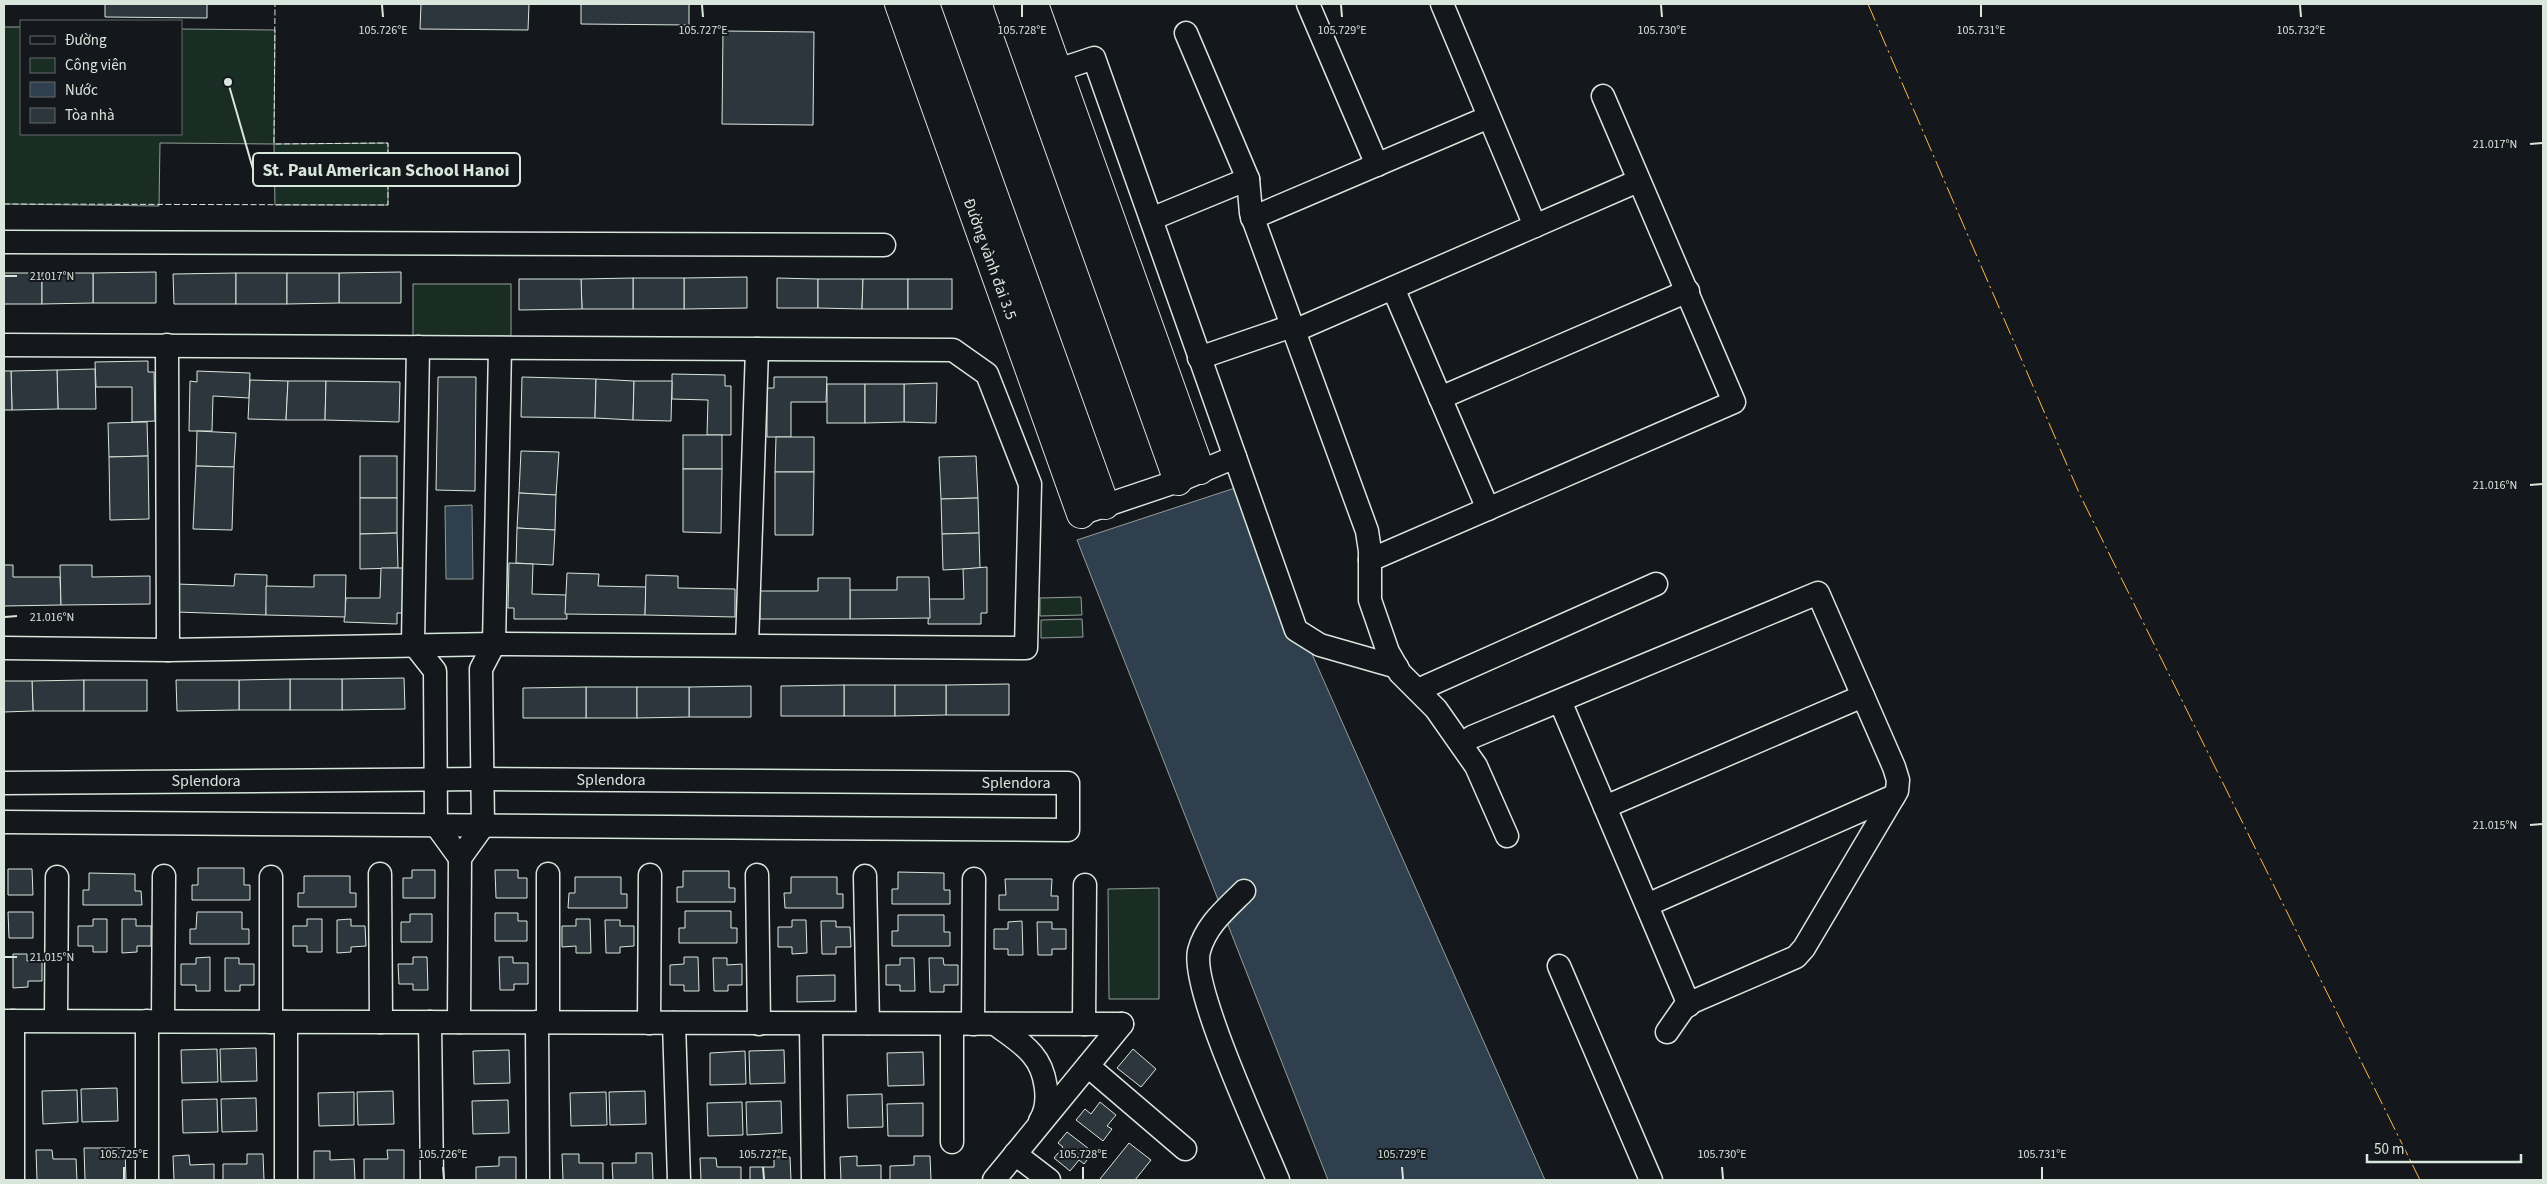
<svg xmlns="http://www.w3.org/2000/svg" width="2547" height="1184" font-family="'Source Sans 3',sans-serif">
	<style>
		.green { fill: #1a2d24; stroke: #939e99 }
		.water { fill: #2f3f4d; stroke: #939e99 }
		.building { fill: #2c363c; stroke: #d8e6dc }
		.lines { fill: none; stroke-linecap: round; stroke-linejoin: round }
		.minor-casing { stroke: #d8e6dc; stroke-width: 25 }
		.major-casing { stroke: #d8e6dc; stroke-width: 30 }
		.minor { stroke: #14181c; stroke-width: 22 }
		.major { stroke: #14181c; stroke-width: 28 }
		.fence { stroke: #d8e6dc; stroke-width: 1; stroke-dasharray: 6 2.5; stroke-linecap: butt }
		.power { stroke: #ffb74d; stroke-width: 1; stroke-dasharray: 18 4 2.5 4; stroke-linecap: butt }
		.ticks { fill: none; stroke: #d8e6dc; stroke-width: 2 }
		.labels { text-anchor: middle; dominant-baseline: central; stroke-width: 4; stroke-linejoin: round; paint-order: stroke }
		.street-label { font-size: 16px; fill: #d8e6dc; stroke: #14181c }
		.ticks-label { font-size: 12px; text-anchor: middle; fill: #d8e6dc; stroke: #14181c; stroke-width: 4; stroke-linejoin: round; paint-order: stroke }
		.leader { fill: none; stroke: #d8e6dc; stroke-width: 2 }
		.callout-dot { fill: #d8e6dc; stroke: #14181c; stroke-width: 2 }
		.callout { fill: #14181c; stroke: #d8e6dc; stroke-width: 2 }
		.callout-label { font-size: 18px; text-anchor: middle; font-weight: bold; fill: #d8e6dc }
	</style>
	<rect width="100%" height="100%" fill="#14181c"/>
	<g class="green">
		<path d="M4 27H21V134H181V29L275 30 274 144 388 143V205H275L274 144 160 143 159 206 4 204Z"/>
		<rect x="413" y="284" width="98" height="52"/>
		<path d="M1081 597 1082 615 1040 616V598Z"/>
		<path d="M1082 619 1083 637 1041 638V620Z"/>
		<path d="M1159 888V999H1109L1108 889Z"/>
	</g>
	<g class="water">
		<path d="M1238 487 1545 1180H1328L1077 540Z"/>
		<path d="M472 505 473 579H446L445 506Z"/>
	</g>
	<g class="building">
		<path d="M105 4H207V18L105 17Z"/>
		<path d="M421 4H529L528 30 420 29Z"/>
		<path d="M581 4H689V25L581 24Z"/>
		<path d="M723 31 814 32 813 125 722 124Z"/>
		<path d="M156 272V303H93V273Z"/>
		<path d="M401 272V303H339V273Z"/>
		<rect x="4" y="273" width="38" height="31"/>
		<path d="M42 273H93V303L42 304Z"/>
		<path d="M236 273V304H174L173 274Z"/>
		<rect x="236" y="273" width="51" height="31"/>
		<path d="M287 273H339V303L287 304Z"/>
		<path d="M747 277V308L684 309V278Z"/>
		<rect x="633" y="278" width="51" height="31"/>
		<path d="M633 278V309H582L581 279Z"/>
		<path d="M777 278 818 279V308H777Z"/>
		<path d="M519 279H581L582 309 519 310Z"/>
		<path d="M818 279H863L862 309 818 308Z"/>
		<path d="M863 279H908V309H862Z"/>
		<rect x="908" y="279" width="44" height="30"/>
		<path d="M148 361V372H154L155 421 132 422V387H96L95 362Z"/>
		<path d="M95 369 96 409H58L57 370Z"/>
		<path d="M57 370 58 409 12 410 11 371Z"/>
		<path d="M4 371H11L12 410H4Z"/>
		<path d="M197 371 250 373 249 398 213 396 212 431H189L190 381 197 382Z"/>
		<path d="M672 374 725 375V386H731V435H707L708 400 672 399Z"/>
		<path d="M438 377H476L475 491 436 490Z"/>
		<path d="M522 377 596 379 595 418 521 417Z"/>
		<path d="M774 377H827L826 402H791V437H767V388H774Z"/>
		<path d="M596 379 634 381 633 420 595 418Z"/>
		<path d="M250 380 288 381 286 420 248 419Z"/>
		<path d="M288 381H326L325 420H286Z"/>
		<path d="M326 381 400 382 399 422 325 420Z"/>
		<path d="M634 381H672L671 421 633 420Z"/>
		<path d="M937 383 936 423 904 422V384Z"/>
		<rect x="827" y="384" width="38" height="39"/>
		<path d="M865 384H904V422L865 423Z"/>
		<path d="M147 422 148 456 109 457 108 423Z"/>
		<path d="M197 431 236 433 234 467 196 466Z"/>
		<rect x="683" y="435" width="39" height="34"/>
		<path d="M776 437H814V472H775Z"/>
		<path d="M521 451 559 452 556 495 519 493Z"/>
		<path d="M148 456 149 519 110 520 109 457Z"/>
		<rect x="360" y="456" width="37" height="42"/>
		<path d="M976 456 978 498 941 499 939 457Z"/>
		<path d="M196 466 234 467 232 530 193 529Z"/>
		<path d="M683 469H722L721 533 683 532Z"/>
		<path d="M775 472H814L813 535H775Z"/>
		<path d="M519 493 556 495 555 530 517 528Z"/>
		<path d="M360 498H397V533L360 534Z"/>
		<path d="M978 498 979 533 942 534 941 499Z"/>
		<path d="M517 528 555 530 553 565 516 563Z"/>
		<path d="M397 533 398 568 360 569V534Z"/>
		<path d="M979 533 980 568 943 570 942 534Z"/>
		<path d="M509 563 533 564 532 594 566 595 567 619H514V608H508Z"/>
		<path d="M4 565H13V577H60L61 605 4 606Z"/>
		<path d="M60 565H92V577L150 576V604L61 605Z"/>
		<path d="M987 567V613H981V624H928L929 599H964L963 569Z"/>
		<path d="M381 568H404L403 613H397V624L344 622 346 598H380Z"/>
		<path d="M567 573 599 574 598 586 646 587 645 615 565 614Z"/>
		<path d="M235 574 267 575 266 615 176 612 177 584 234 586Z"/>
		<path d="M314 575H346L345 617 266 615V586L314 587Z"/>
		<path d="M646 575 678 576V588L735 589V617L645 615Z"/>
		<path d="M897 577H929L930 618 850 619V590H897Z"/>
		<path d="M818 578H850V619H760V591H818Z"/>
		<path d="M404 678 405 709 342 710V679Z"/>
		<rect x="290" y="679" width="52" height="31"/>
		<path d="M290 679V710H239V680Z"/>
		<path d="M84 680V711H33L32 681Z"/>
		<rect x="84" y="680" width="63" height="31"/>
		<path d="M176 680H239V710L177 711Z"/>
		<path d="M4 681H32L33 711 4 712Z"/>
		<path d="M1009 684V715H946V685Z"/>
		<rect x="844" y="685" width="51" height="31"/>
		<path d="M844 685V716H781V686Z"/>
		<path d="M895 685H946V715L895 716Z"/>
		<path d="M751 686V717H689V687Z"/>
		<rect x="586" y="687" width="51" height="31"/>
		<path d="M586 687V718H523V688Z"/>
		<path d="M637 687H689V717L637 718Z"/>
		<path d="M198 868H244V885H250V900H192V885H198Z"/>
		<path d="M8 869H32L33 895H8Z"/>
		<path d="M412 870H435V898H403V878H412Z"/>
		<path d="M495 870H518V878H527V898H496Z"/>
		<path d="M683 871H729V888H735V902H677V887H683Z"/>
		<path d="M898 872 944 873V890H950V904H892V889H898Z"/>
		<path d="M89 873 135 874V891H141L142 905H83V890H89Z"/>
		<path d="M304 876H350V893H356V907H298V893H304Z"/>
		<path d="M575 877H621V894H627V908H568L569 893H575Z"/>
		<path d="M791 877H837V894H843V908H785L784 893H791Z"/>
		<path d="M1005 879H1052L1051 896H1058V910H999V895H1006Z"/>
		<path d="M685 911H731V928H737V943H679V928H685Z"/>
		<path d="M8 912H33V938H9Z"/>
		<path d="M197 912H242V929H249V944H190V929H196Z"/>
		<path d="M495 913H518V921H527V941H495Z"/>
		<path d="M410 914H432V942H401V922H410Z"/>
		<path d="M898 915H944V932H950V946H892V931H898Z"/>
		<path d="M93 919H107V952H93V946H78V926H93Z"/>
		<path d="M122 919H136V926H151V946H137V952L122 953Z"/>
		<path d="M307 919H322V952H307V946H293V926H307Z"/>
		<path d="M351 919V926H365L366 946 351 947V952L337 953V920Z"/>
		<path d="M576 919H590L591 953H576V946L562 947V926H576Z"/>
		<path d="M605 920H620V926H634V946L620 947V953H606Z"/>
		<path d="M792 920H806L807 953 792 954V947H778V927H792Z"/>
		<path d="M821 921H836V927H850L851 947H836V954H822Z"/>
		<path d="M1022 921 1023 955H1008V949H994V929H1008V922Z"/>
		<path d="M1037 922H1052V929H1066V949H1052V955H1038Z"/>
		<path d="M13 954H27V961H42V981H28V987L13 988Z"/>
		<path d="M210 957V991H196V985H181V964H196V958Z"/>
		<path d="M413 957H427L428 990H413V984H399L398 964H413Z"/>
		<path d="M499 957H513V963H528V984H514V990H500Z"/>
		<path d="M684 957H698L699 991H684V985H670V965L684 964Z"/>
		<path d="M225 958H239V964H254V985H240V991H225Z"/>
		<path d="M713 958H727V965L742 964V985H728V991H714Z"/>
		<path d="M900 958H914L915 991H900V985H886V965H900Z"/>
		<path d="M929 958H943L944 965H958V985H944V992H930Z"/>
		<path d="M835 975V1001L797 1002V976Z"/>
		<path d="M256 1048 257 1081 221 1082 220 1049Z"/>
		<path d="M217 1049 218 1082 182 1083 181 1050Z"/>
		<path d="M1133 1049 1156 1069 1141 1087 1117 1068Z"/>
		<path d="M509 1050 510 1083 474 1084 473 1051Z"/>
		<path d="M784 1050 785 1083 750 1084 749 1051Z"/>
		<path d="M745 1051 746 1084 710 1085V1053Z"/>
		<path d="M923 1052 924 1085 888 1086 887 1053Z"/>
		<path d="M117 1088 118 1121 82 1122 81 1089Z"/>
		<path d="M77 1090 78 1122 43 1124 42 1091Z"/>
		<path d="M393 1091 394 1124 358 1125 357 1092Z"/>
		<path d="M645 1091 646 1124 610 1125 609 1092Z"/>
		<path d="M354 1092V1125L319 1126 318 1093Z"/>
		<path d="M606 1092 607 1125 571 1126 570 1093Z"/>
		<path d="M882 1094 883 1127 848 1128 847 1095Z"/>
		<path d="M256 1098 257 1131 222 1132 221 1099Z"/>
		<path d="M217 1099 218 1132 183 1133 182 1100Z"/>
		<path d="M508 1100 509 1133 473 1134 472 1101Z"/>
		<path d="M781 1101 782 1133 747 1135 746 1102Z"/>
		<path d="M742 1102 743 1135 708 1136 707 1103Z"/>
		<path d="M1100 1102 1116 1115 1107 1126 1112 1129 1103 1141 1076 1120 1085 1109 1091 1114Z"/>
		<path d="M923 1103V1136H888L887 1104Z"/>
		<path d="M1067 1132 1093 1152 1084 1164 1079 1160 1070 1171 1054 1158 1063 1147 1058 1143Z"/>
		<path d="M1129 1143 1151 1160 1135 1180H1102L1100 1179Z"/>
		<path d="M84 1148H125L126 1180H85Z"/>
		<path d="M36 1150H52L53 1159H76L77 1180H37Z"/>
		<path d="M387 1150H404V1180H364V1159H388Z"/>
		<path d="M314 1151H330V1160L354 1159 355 1180H314Z"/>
		<path d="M636 1153H652L653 1180H613L612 1163H636Z"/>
		<path d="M247 1154H263L264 1180H223V1164H247Z"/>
		<path d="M562 1154H579V1163H603V1180H563Z"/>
		<path d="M189 1155 190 1165 214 1164V1180H174L173 1156Z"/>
		<path d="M857 1156V1166L881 1165V1180H841L840 1157Z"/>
		<path d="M914 1156H930L931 1180H890V1166L914 1165Z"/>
		<path d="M499 1157H516V1180H476V1167L499 1166Z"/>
		<path d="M774 1157H790L791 1180H750V1167H774Z"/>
		<path d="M700 1158H716L717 1167H741V1180H701Z"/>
	</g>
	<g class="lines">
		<g class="minor-casing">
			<g id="minor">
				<path d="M1308 4 1377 165"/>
				<path d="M1442 4 1535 226"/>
				<path d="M1186 33 1248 179 1251 213 1367 531 1370 551V600L1388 652 1400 673 1436 709 1476 766 1507 836"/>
				<path d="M1058 70 1094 58 1235 457"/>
				<path d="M1252 218 1489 117"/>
				<path d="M1151 219 1248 179"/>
				<path d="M4 242 884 245"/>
				<path d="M1393 288 1488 509"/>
				<path d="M1294 331 1638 181"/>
				<path d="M4 345 953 350 987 374 1030 484 1026 648 494 644 168 650 4 648"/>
				<path d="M167 345 168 650"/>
				<path d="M418 347 413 643 435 671 436 825 460 858"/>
				<path d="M1199 358 1292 326"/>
				<path d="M1440 398 1688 291"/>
				<path d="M1089 511 1178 481 1235 457 1296 630 1320 645 1397 667"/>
				<path d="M1370 560 1734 402 1603 96"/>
				<path d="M747 645 757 349"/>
				<path d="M1418 690 1656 584"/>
				<path d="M1560 701 1689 1005"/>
				<path d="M1472 737 1818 593 1894 767 1898 780 1897 791 1804 948 1796 957 1692 1002 1683 1009 1667 1032"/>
				<path d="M4 783 482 779 1068 783V830L4 822"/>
				<path d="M1605 807 1863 696"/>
				<path d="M380 874 381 1022"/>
				<path d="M548 874V1022"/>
				<path d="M757 875 759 1024"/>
				<path d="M865 876 868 1023"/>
				<path d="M271 877V1022"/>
				<path d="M1244 891C1226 909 1206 925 1199 951 1190 987 1261 1138 1278 1180"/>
				<path d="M1647 905 1894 796"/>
				<path d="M1559 966 1651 1180"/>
				<path d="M56 1020 57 877"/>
				<path d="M4 1021 1122 1024"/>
				<path d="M147 1021V1180"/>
				<path d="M163 1021 164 876"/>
				<path d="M286 1022V1180"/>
				<path d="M430 1022 432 1180"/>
				<path d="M459 1022 460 858 483 826 481 669 494 644 500 348"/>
				<path d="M537 1022 538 1180"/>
				<path d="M649 1023 650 875"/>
				<path d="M674 1023 679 1180"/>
				<path d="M811 1024 813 1180"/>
				<path d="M973 1024 974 879"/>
				<path d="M995 1024C1007 1033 1022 1042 1032 1054 1046 1070 1052 1102 1040 1121"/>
				<path d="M1084 1024 1085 885"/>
				<path d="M1088 1066 1185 1149"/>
				<path d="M952 1142V1024"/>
				<path d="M1015 1154 1049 1180"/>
				<path d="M13 1180V1021"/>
				<path d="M994 1180 1122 1024"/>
			</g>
		</g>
		<g class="major-casing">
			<g id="major">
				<path d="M899 4 1081 514"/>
				<path d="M925 4 1105 505"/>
				<path d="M1008 4 1178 481"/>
				<path d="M1034 4 1200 470"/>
			</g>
		</g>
		<use href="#minor" class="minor"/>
		<use href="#major" class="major"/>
		<path class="fence" d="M4 204 388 205V143L274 144 275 4"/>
		<path class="power" d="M1868 4 2080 495 2420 1180"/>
	</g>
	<path class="ticks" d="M382 5 383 17M702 5 703 17M1022 5V17M1341 5 1342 17M1661 5 1662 17M1981 5V17M2300 5 2301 17M2530 144 2542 143M5 276H17M2530 485 2542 484M5 617 17 616M2530 825 2542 824M5 957H17M124 1167V1179M443 1167 444 1179M763 1167 764 1179M1083 1167V1179M1402 1167 1403 1179M1722 1167 1723 1179M2042 1167V1179"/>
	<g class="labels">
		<g class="street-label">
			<text transform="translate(990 259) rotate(70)">Đường vành đai 3.5</text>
			<text x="611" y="780">Splendora</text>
			<text x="206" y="781">Splendora</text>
			<text x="1016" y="783">Splendora</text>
		</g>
	</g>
	<g class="ticks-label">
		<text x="383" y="34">105.726°E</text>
		<text x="703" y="34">105.727°E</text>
		<text x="1022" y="34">105.728°E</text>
		<text x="1342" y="34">105.729°E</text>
		<text x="1662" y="34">105.730°E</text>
		<text x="1981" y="34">105.731°E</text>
		<text x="2301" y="34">105.732°E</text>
		<text x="2495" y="148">21.017°N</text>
		<text x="52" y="280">21.017°N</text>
		<text x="2495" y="489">21.016°N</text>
		<text x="52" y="621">21.016°N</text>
		<text x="2495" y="829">21.015°N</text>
		<text x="52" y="961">21.015°N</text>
		<text x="124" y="1158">105.725°E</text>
		<text x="443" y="1158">105.726°E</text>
		<text x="763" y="1158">105.727°E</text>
		<text x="1083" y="1158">105.728°E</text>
		<text x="1402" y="1158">105.729°E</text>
		<text x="1722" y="1158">105.730°E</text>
		<text x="2042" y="1158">105.731°E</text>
	</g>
	<path class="leader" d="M228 82L253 169"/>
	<circle class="callout-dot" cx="228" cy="82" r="5"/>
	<rect class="callout" x="253" y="153" width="267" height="33" rx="5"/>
	<g class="callout-label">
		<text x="386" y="176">St. Paul American School Hanoi</text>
	</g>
	<rect width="2547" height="1184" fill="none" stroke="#d8e6dc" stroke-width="10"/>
	<rect x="20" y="20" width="162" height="115" fill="#14181c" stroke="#626a69"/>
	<rect x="30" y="36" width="25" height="8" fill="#14181c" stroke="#626a69"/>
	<text x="65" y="45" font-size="15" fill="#d8e6dc">Đường</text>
	<rect x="30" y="58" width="25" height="15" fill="#1a2d24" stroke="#626a69"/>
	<text x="65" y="70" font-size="15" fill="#d8e6dc">Công viên</text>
	<rect x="30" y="82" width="25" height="15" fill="#2f3f4d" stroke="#626a69"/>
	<text x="65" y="95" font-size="15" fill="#d8e6dc">Nước</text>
	<rect x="30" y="108" width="25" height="15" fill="#2c363c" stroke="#626a69"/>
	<text x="65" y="120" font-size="15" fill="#d8e6dc">Tòa nhà</text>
	<path d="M2367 1154v8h154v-8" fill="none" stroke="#d8e6dc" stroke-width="2.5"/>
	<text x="2374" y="1154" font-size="15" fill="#d8e6dc" stroke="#14181c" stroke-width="4" paint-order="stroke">50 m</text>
</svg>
